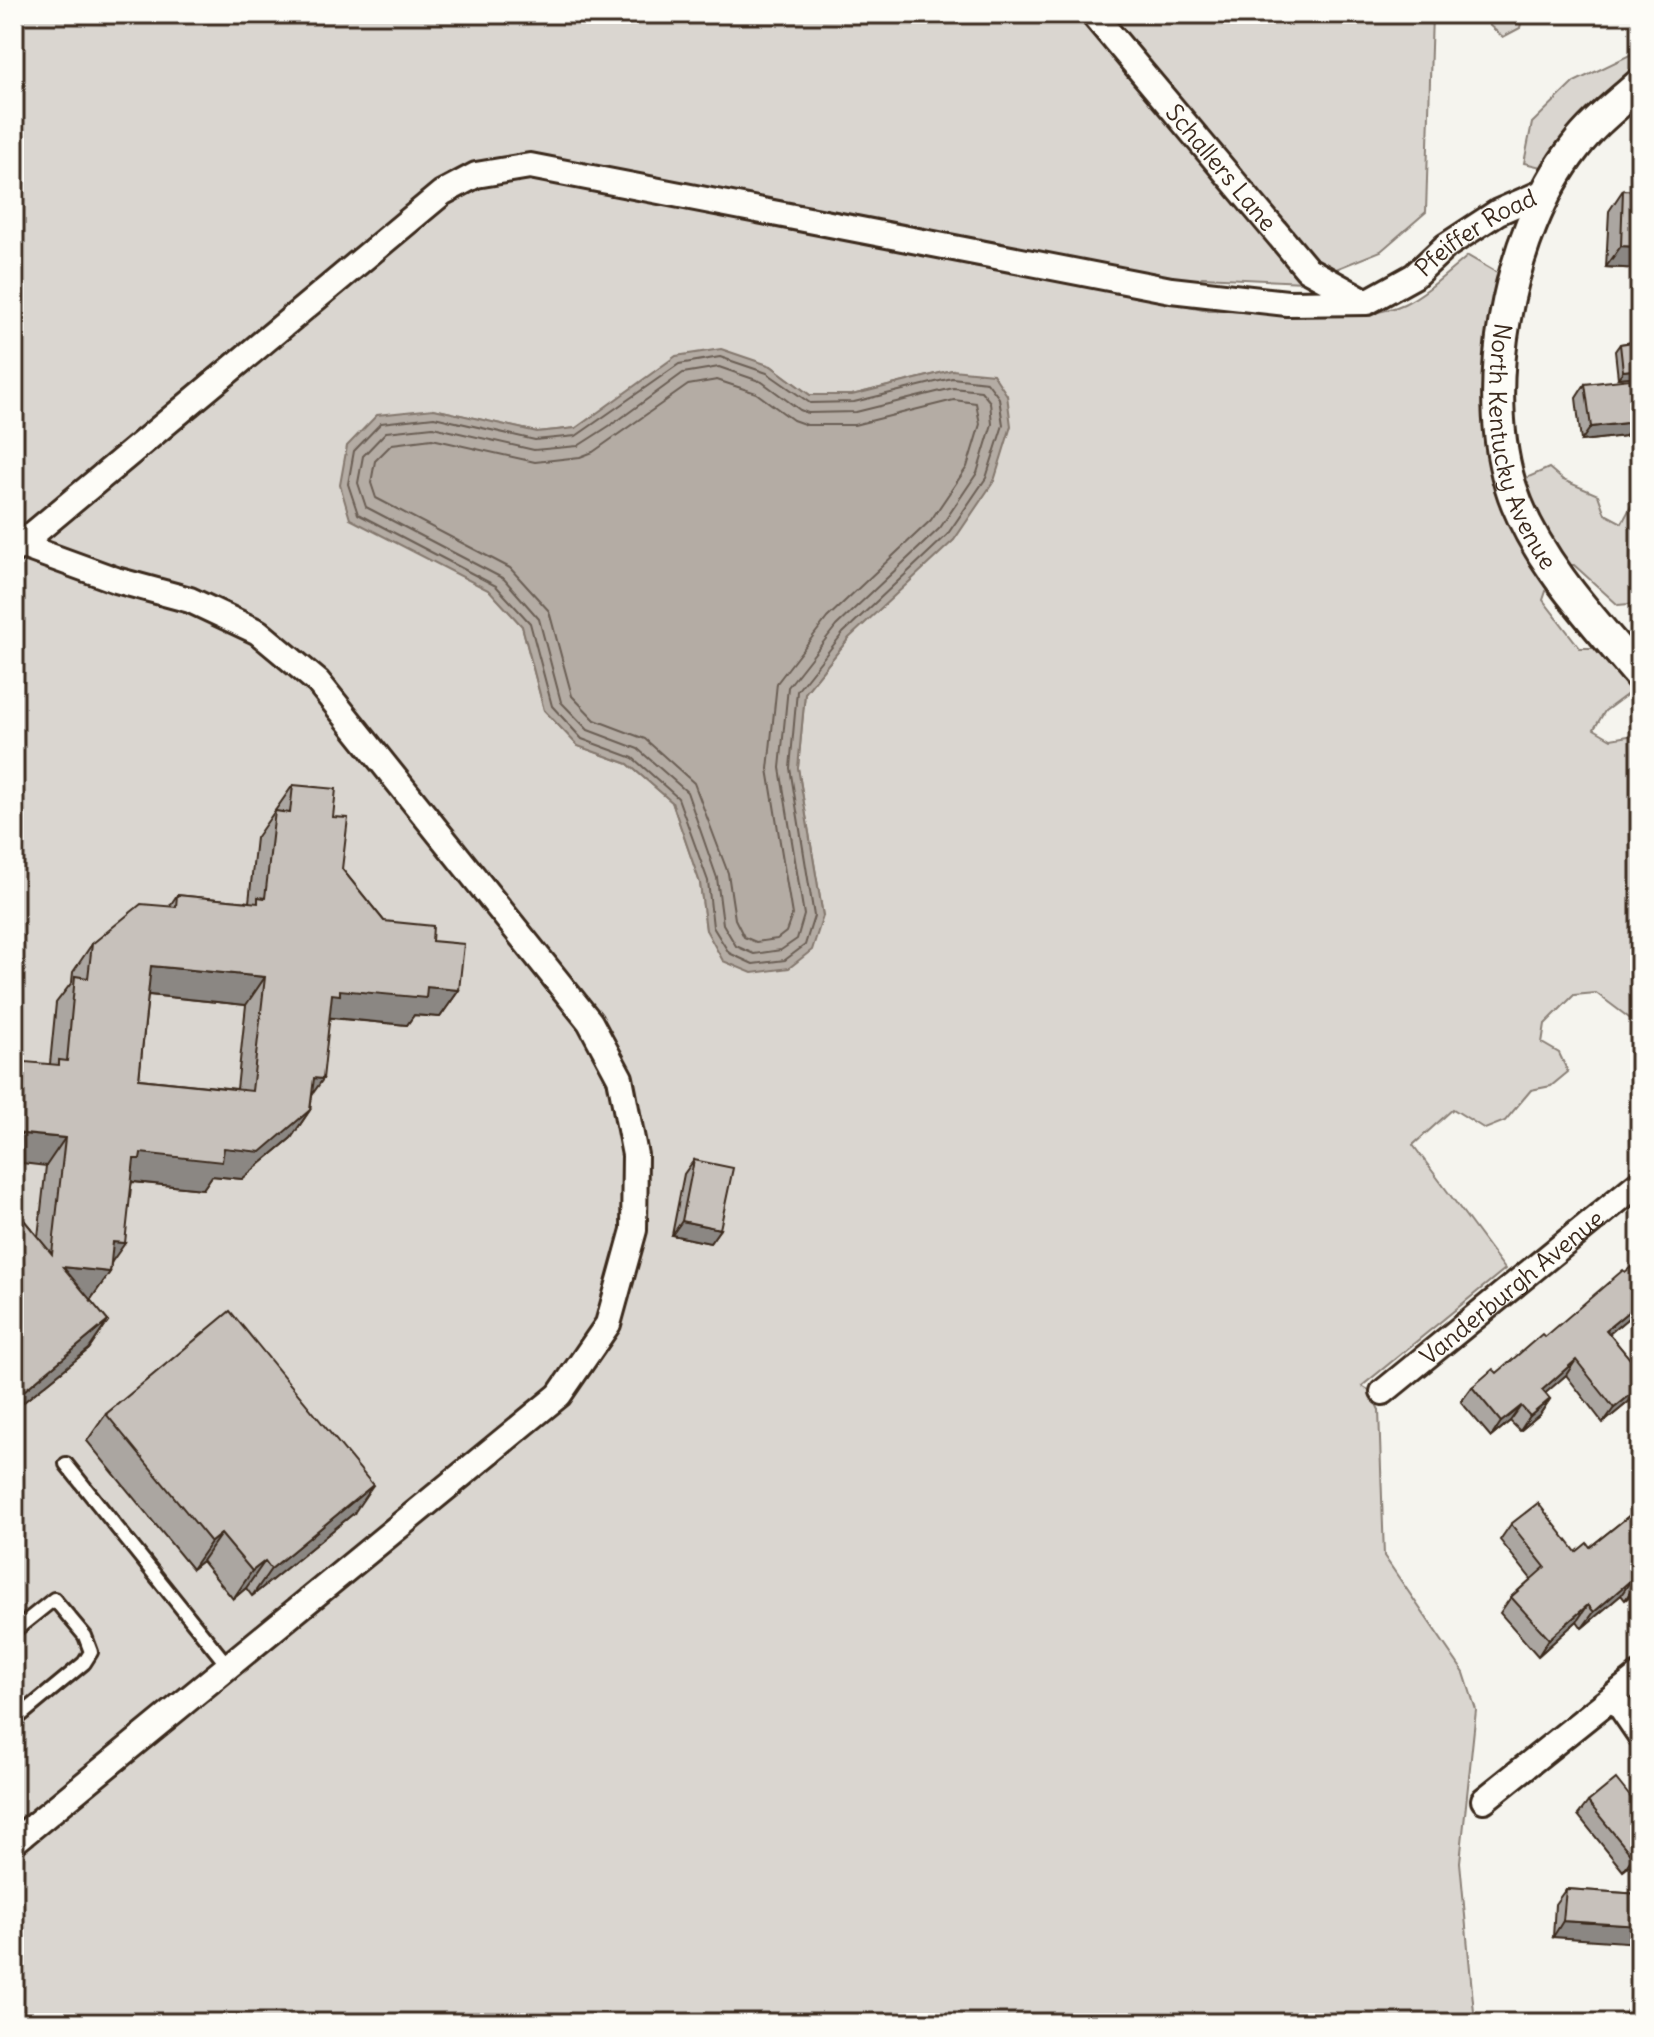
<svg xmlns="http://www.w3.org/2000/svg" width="1654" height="2037" font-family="Delius,sans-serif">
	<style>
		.green { fill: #dad6d0; stroke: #8a8077; stroke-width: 2; fill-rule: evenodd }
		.water { fill: #b4aca4; stroke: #84786e; stroke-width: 2 }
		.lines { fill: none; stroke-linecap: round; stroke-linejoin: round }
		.shore { stroke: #6b5e54; stroke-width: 2 }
		.service-casing { stroke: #3b2a1e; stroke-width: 18 }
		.minor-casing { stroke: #3b2a1e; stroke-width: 30 }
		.tertiary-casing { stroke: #3b2a1e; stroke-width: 36 }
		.service { stroke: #fdfcf7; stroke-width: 12 }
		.minor { stroke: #fdfcf7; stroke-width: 24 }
		.tertiary { stroke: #fdfcf7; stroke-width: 30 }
		.wall { fill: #aba6a1; stroke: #3b2a1e; stroke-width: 2; fill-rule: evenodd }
		.shaded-wall { fill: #8b8783; stroke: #3b2a1e; stroke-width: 2 }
		.building { fill: #c7c1bb; stroke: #3b2a1e; stroke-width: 2; fill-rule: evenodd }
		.labels { text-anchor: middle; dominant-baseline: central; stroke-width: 6; stroke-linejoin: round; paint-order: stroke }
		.street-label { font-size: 24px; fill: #3b2a1e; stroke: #fdfcf7 }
	</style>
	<rect width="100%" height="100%" fill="#f5f4ee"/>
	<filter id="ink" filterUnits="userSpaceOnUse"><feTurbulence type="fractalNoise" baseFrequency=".0125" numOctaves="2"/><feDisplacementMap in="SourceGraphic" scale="16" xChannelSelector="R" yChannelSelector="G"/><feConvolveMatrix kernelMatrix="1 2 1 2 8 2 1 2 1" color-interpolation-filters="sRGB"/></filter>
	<g filter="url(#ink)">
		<g class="green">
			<path d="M14 14H1432L1426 212 1381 251 1304 282 1202 277 1185 287 1188 306 1208 310C1260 312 1359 325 1404 304 1427 293 1448 272 1468 256L1499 274 1487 356 1486 437 1515 483 1549 468 1563 480 1598 495 1605 514 1622 523 1640 490V603L1618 605 1574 565H1555L1543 600 1580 648H1600L1637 687 1605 711 1594 729 1611 739 1640 734V1026L1596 993 1574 995 1545 1024 1542 1043 1559 1053 1568 1072 1551 1086 1531 1090 1505 1121 1485 1129 1453 1109 1413 1145 1505 1269 1362 1386 1370 1391 1379 1410 1384 1556 1464 1673 1476 1710 1460 1862 1475 2023H14ZM771 366 810 395H852L952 370 849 638 805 693 798 768 823 916 706 930 700 883 672 802 628 764 578 746 544 710 522 626 490 591 434 409 537 432 576 428 610 405Z"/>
			<path d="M1488 14H1523L1520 28 1503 37 1489 25Z"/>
			<path d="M1640 50V103L1562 172 1524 163 1532 123 1574 82Z"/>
		</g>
		<path class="water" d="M721 349 771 366 810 395H852L952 370 993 374 1007 395 1011 426 994 481 954 540 849 638 805 693 798 768 823 916 812 950 789 968 752 973 723 961 706 930 700 883 672 802 628 764 578 746 544 710 522 626 490 591 350 519 340 485 347 446 377 415 434 409 537 432 576 428 676 356Z"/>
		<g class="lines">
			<g class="shore">
				<path d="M720 357 767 373 810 403 854 402 952 378 987 382 999 398 1003 425 986 478 947 535 843 633 797 691 790 768 814 916 805 945 785 960 753 964 729 953 713 927 708 881 678 798 633 758 582 739 552 706 530 623 496 586 358 514 348 484 354 451 381 423 434 417 535 440 576 436 679 364Z"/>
				<path d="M719 367 762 382 800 410 808 413 856 412 953 388 981 391 990 402 992 424 977 473 940 528 836 626 788 687 780 768 804 915 797 939 781 950 754 954 736 946 723 924 717 878 687 792 638 749 588 730 561 702 539 619 504 579 366 507 358 483 363 456 386 432 433 427 534 450 578 446 620 419 683 373Z"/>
				<path d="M717 380 756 393 793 420 807 425H854L954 400 976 403 980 424 967 467 931 520 827 618 777 683 768 769 792 915 786 932 777 939 756 942 744 937 735 919 728 873 694 783 645 739 595 720 572 696 549 611 510 568 376 498 371 483 375 461 392 444 432 439 535 462 580 457 593 452 688 385Z"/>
			</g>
			<g class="service-casing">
				<g id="service">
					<path d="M66 1464 228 1666"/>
					<path d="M14 1631 54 1599 85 1636 91 1652 84 1663 14 1721"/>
				</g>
			</g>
			<g class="minor-casing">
				<g id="minor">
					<path id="s1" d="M1093 14 1307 269 1365 301"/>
					<path id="s2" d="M14 550 442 193 476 175 530 166 1171 290 1287 303 1367 302 1414 276 1446 246 1498 212 1546 191"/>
					<path id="s3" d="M1383 1392 1640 1182"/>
					<path d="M1614 1697 1640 1735"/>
					<path d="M1484 1800 1640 1675"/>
					<path d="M14 1842 559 1395 608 1324 634 1230 635 1155 620 1078 590 1022 318 682 258 632 190 600 116 580 20 545"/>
				</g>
			</g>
			<g class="tertiary-casing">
				<g id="tertiary">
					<path id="s4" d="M1640 84C1618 104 1593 123 1575 147 1507 233 1475 402 1517 504 1544 570 1595 622 1640 676"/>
				</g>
			</g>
			<use href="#service" class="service"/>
			<use href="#minor" class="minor"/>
			<use href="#tertiary" class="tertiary"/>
		</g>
		<g class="wall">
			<path d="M1623 190 1640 269 1606 267 1609 211Z"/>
			<path d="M1640 341V376L1618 378 1615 351 1620 344Z"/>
			<path d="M1585 384 1625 436 1581 441 1576 398Z"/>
			<path d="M293 785 333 817 342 869 384 921 432 941 459 990 440 1017 414 1015 407 1025 330 1018 312 1095 310 1110 291 1138 242 1179 212 1176 203 1189 132 1182 111 1264 110 1272 91 1299H89L108 1321 89 1349 14 1410V1208L38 1237 46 1166 50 1064 56 1003 72 982 73 972 92 944 169 907 177 895 249 902 256 838ZM148 995 246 1005 237 1089 139 1079Z"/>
			<path d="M694 1160 720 1229 710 1243 672 1235 684 1174Z"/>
			<path d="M1640 1308 1609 1334 1640 1371V1392L1637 1395 1603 1423 1566 1375 1545 1393 1550 1399 1540 1414 1520 1431 1510 1421 1491 1437 1461 1402 1472 1387 1497 1373 1545 1337Z"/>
			<path d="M106 1414 354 1513 252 1596 246 1588 233 1599 202 1561 192 1569 87 1441Z"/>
			<path d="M1640 1507V1593L1637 1590 1625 1600 1621 1595 1582 1628 1577 1621 1538 1656 1500 1613 1511 1597 1531 1579 1500 1540 1511 1524 1576 1552 1590 1547Z"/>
			<path d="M1588 1802 1640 1857 1623 1871 1578 1815Z"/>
			<path d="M1640 1878V1891L1635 1885Z"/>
			<path d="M1566 1889 1640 1894 1553 1937 1555 1904Z"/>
			<path d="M1636 1998 1640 2023H1625V2013Z"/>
		</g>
		<g class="shaded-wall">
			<path d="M1621 246 1640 247V269L1606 267Z"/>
			<path d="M1640 369V376L1618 378 1623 371Z"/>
			<path d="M1635 422 1625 436 1581 441 1591 427Z"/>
			<path d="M151 966 265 977 246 1005 131 993Z"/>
			<path d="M427 987 459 990 440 1017 414 1015 407 1025 324 1017 332 994 340 990Z"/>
			<path d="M314 1078 323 1079 304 1106Z"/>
			<path d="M310 1110 291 1138 242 1179 212 1176 203 1189 125 1181 134 1159 141 1153Z"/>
			<path d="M14 1133 65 1138 46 1166 14 1162Z"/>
			<path d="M682 1221 720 1229 710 1243 672 1235Z"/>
			<path d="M113 1242 125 1243 106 1270Z"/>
			<path d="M63 1267 110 1272 91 1299 43 1294Z"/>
			<path d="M1640 1302V1308L1596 1345 1606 1330Z"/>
			<path d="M108 1321 89 1349 14 1410V1399Z"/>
			<path d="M1576 1360 1566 1375 1532 1405 1542 1390Z"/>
			<path d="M1640 1387V1392L1637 1395 1603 1423 1614 1408Z"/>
			<path d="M1550 1399 1540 1414 1520 1431 1530 1416Z"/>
			<path d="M1521 1406 1510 1421 1491 1437 1501 1422Z"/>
			<path d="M373 1485 354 1513 252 1596 271 1569Z"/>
			<path d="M221 1534 202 1561 192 1569 211 1542Z"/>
			<path d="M265 1561 246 1588 233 1599 252 1571Z"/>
			<path d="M1632 1579 1621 1595 1582 1628 1594 1612Z"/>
			<path d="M1640 1580V1585L1637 1590 1625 1600 1636 1583Z"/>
			<path d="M1588 1605 1577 1621 1538 1656 1549 1639Z"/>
			<path d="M1640 1851V1857L1623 1871 1633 1857Z"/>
			<path d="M1563 1921 1640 1926V1943L1553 1937Z"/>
		</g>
		<g class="building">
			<path d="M1623 190 1640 191V247L1621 246Z"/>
			<path d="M1640 341V369L1623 371 1620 344Z"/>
			<path d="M1630 379 1635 422 1591 427 1585 384Z"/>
			<path d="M293 785 336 789 333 817 348 818 342 869 384 921 433 926 432 941 464 944 459 990 427 987 426 998 340 990V995L332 994 323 1079 314 1078 310 1110 261 1152 224 1148 222 1162 141 1153 140 1159H134L125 1243 113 1242 110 1272 63 1267 108 1321 14 1399V1208L52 1254 65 1138 14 1133V1061L59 1065V1060L67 1061 75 976 88 978 92 944 141 904 176 907 177 895 258 903V897L265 898 275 811 290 813ZM151 966 265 977 252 1091 139 1079Z"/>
			<path d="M694 1160 733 1168 720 1229 682 1221Z"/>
			<path d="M1640 1260V1302L1606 1330 1640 1371V1387L1614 1408 1576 1360 1542 1390 1550 1399 1530 1416 1521 1406 1501 1422 1472 1387 1493 1369 1497 1373 1542 1334 1545 1337 1623 1270 1625 1272Z"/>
			<path d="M230 1311 373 1485 271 1569 265 1561 252 1571 221 1534 211 1542 106 1414Z"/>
			<path d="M1538 1503 1576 1552 1587 1543 1590 1547 1640 1507V1580L1636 1583 1632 1579 1594 1612 1588 1605 1549 1639 1511 1597 1545 1567 1511 1524Z"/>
			<path d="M1616 1779 1640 1809V1851L1633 1857 1588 1802Z"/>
			<path d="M1566 1889 1640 1894V1926L1563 1921Z"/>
			<path d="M1636 1998H1640V2023H1635Z"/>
		</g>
	</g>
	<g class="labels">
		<g class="street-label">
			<text stroke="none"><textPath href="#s1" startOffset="200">Schallers Lane</textPath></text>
			<text stroke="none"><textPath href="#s2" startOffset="1630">Pfeiffer Road</textPath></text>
			<text stroke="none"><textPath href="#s4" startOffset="410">North Kentucky Avenue</textPath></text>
			<text stroke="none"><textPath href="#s3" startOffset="166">Vanderburgh Avenue</textPath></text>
		</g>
	</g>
	<rect width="1654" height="2037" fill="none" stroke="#fdfcf7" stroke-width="48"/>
	<rect x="24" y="24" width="1606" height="1989" fill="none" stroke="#3b2a1e" stroke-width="3" filter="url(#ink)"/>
</svg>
